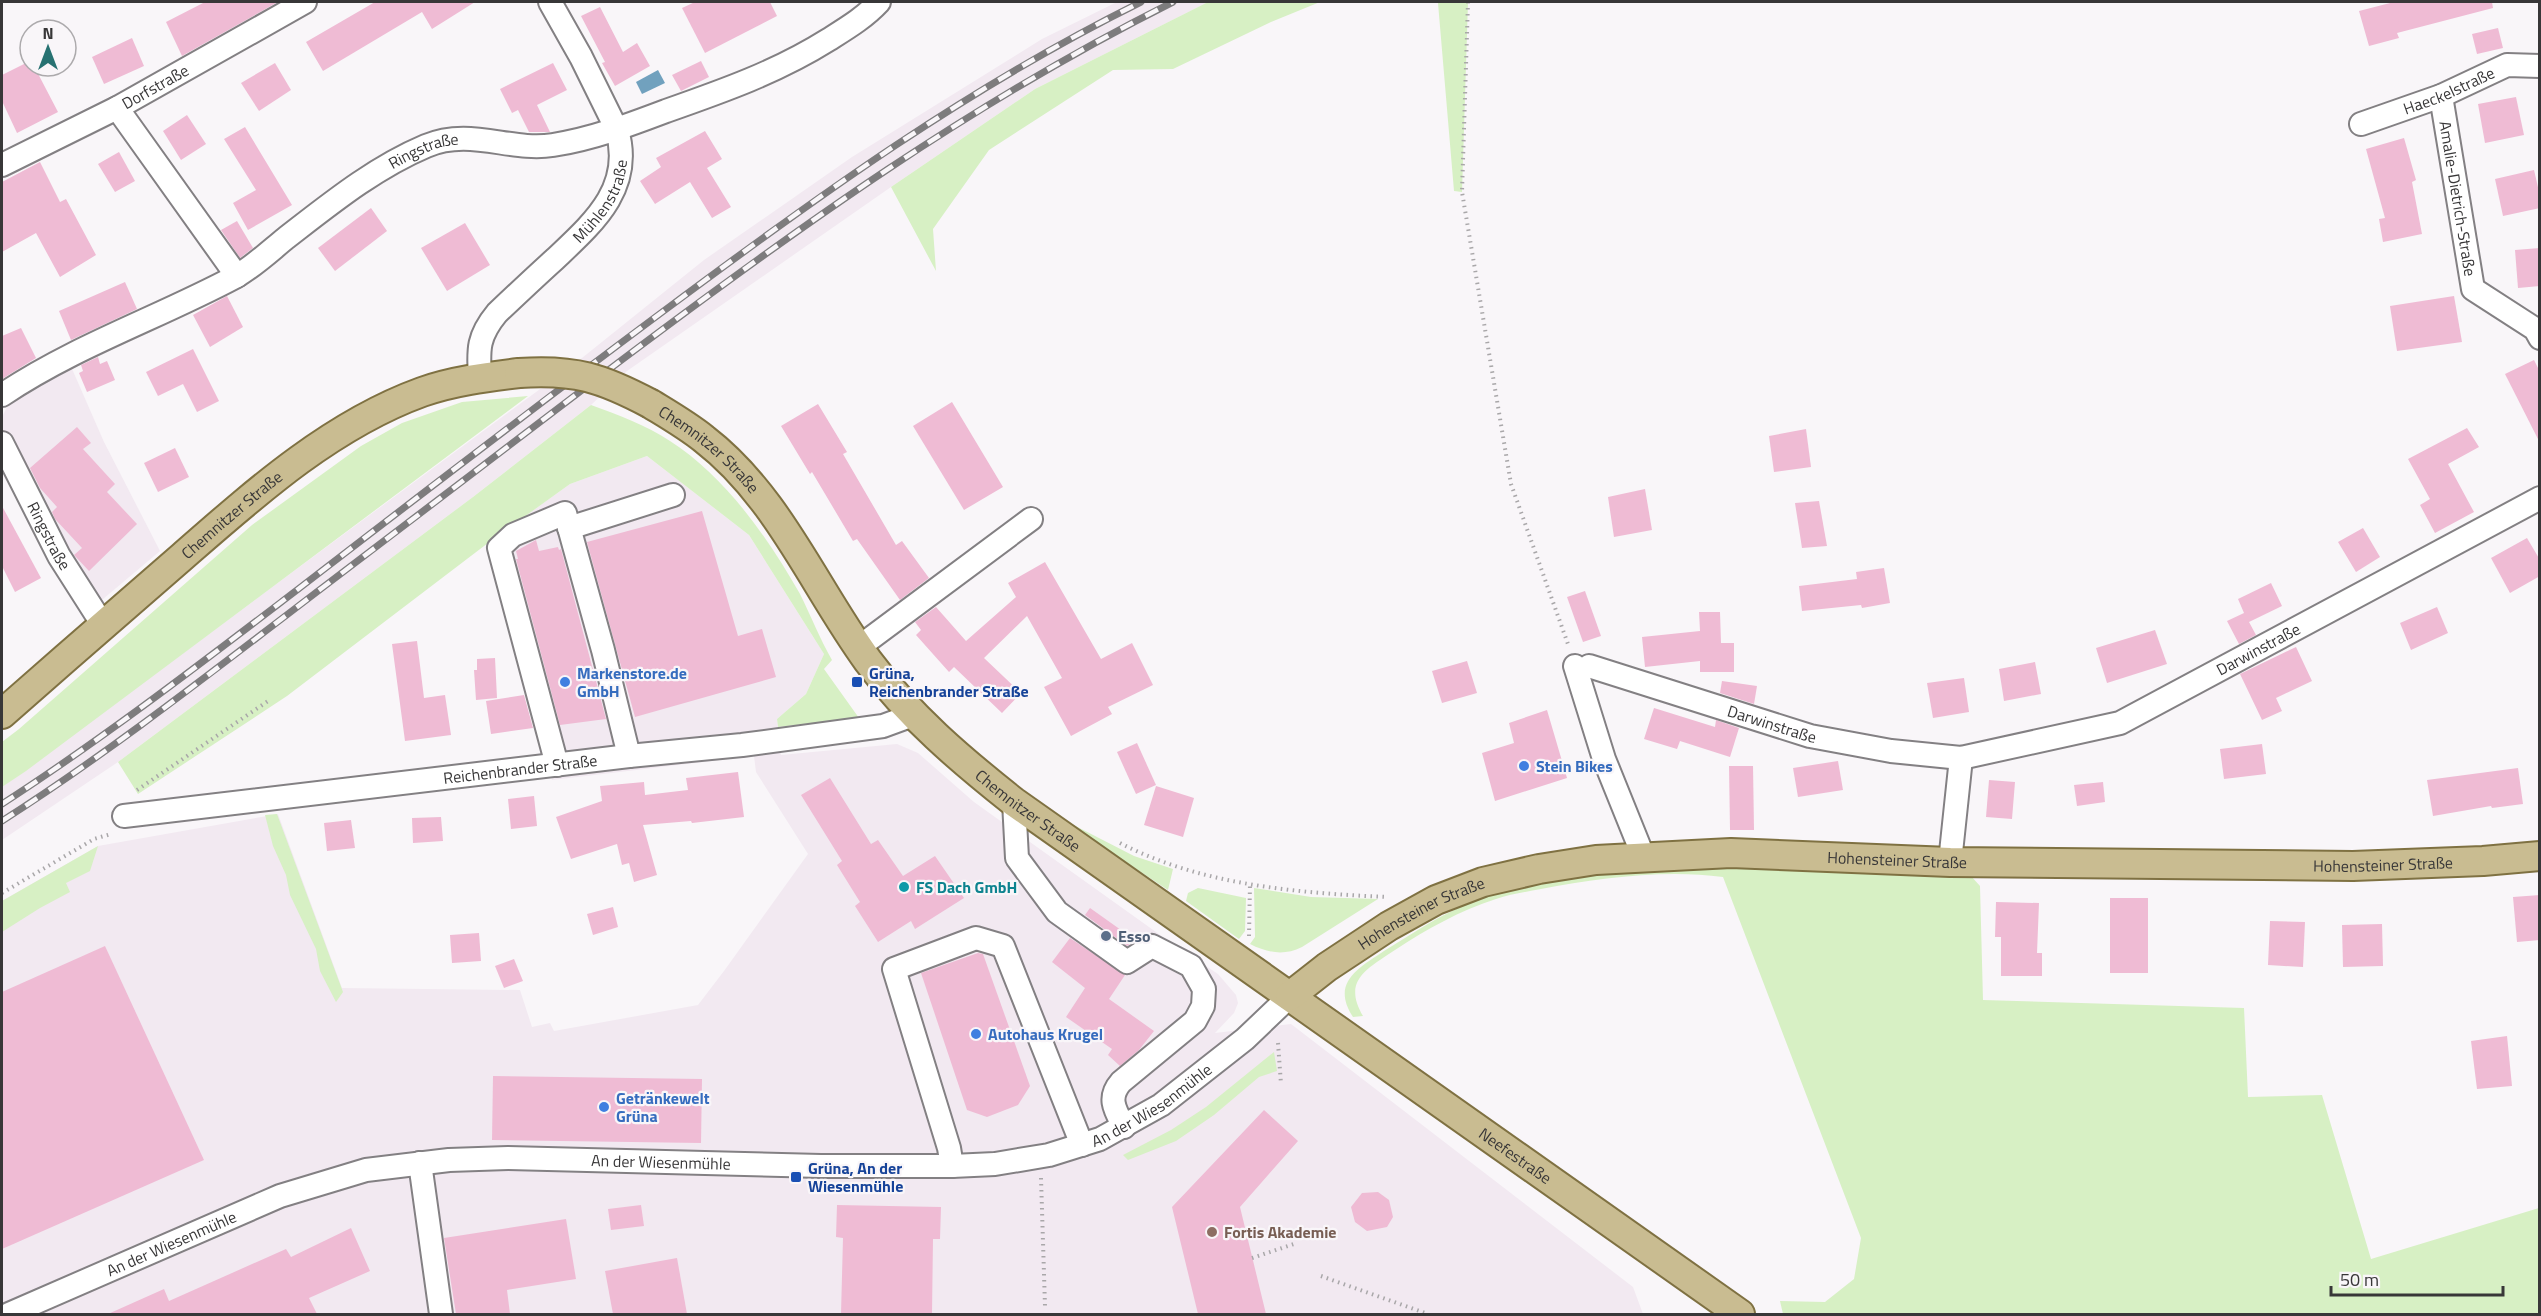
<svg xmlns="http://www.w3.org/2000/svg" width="2541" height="1316" font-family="'Titillium Web',sans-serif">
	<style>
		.built { fill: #f2e9f1 }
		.green { fill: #d7f0c4 }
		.water { fill: #71a1be }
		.building { fill: #efbbd4 }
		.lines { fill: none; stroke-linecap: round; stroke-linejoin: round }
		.minor-casing { stroke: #838083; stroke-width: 26 }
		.major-casing { stroke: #7f7142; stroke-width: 32 }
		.path { stroke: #a9a7a9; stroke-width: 4; stroke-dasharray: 1.5 4.5; stroke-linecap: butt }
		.minor { stroke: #fff; stroke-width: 22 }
		.major { stroke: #c9bc91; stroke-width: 28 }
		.rail-casing { stroke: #7d7c7d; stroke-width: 7 }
		.rail { stroke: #f9f6f9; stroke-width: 4.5; stroke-dasharray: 14; stroke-linecap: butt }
		.major-bridge-casing { stroke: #7f7142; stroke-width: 32; stroke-linecap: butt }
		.major-bridge { stroke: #c9bc91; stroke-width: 28 }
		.shop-dot { fill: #3f7fe0; stroke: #f9f6f9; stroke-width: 2 }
		.transit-dot { fill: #1a4fb4; stroke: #f9f6f9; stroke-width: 2 }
		.culture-dot { fill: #0f9aa8; stroke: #f9f6f9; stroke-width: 2 }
		.service-dot { fill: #5c6f8a; stroke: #f9f6f9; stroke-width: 2 }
		.education-dot { fill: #8d6e63; stroke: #f9f6f9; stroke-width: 2 }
		.labels { text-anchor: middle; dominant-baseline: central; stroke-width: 4.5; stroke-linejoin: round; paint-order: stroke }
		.street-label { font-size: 16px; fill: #383738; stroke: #f9f6f9 }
		.shop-label { font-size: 16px; font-weight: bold; fill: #366cbe; stroke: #f9f6f9; text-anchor: start }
		.transit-label { font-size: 16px; font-weight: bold; fill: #164399; stroke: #f9f6f9; text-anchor: start }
		.culture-label { font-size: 16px; font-weight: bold; fill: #0d838f; stroke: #f9f6f9; text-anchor: start }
		.service-label { font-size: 16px; font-weight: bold; fill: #4e5e75; stroke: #f9f6f9; text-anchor: start }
		.education-label { font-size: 16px; font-weight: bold; fill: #785e54; stroke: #f9f6f9; text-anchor: start }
	</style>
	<rect width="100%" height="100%" fill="#f9f6f9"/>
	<g class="built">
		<path d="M1117 2H1208L1035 89 891 187 627 371 591 405 473 497 118 762 2 840V787L582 358 704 260 852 157 1042 39Z"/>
		<path d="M69 362 104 442 160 551 103 599 97 600 6 441 2 430V417L10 401Z"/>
		<path d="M647 456 749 535 824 654 806 694 777 719 781 755 897 744 918 753 974 802 1170 942 1218 974 1236 995 1238 1003 1234 1013 1215 1033 1291 1024 1633 1287 1643 1314H2V901L98 846 278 814 342 988 520 990 532 1027 550 1023 554 1031 698 1005 724 971 808 854 756 772 754 756 552 780 488 543 570 484Z"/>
	</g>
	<g class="green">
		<path d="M1208 2H1320L1271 22 1173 69 1113 70 989 150 933 229 936 271 891 187 1035 89Z"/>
		<path d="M1435 2H1468L1462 192 1454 191 1438 3Z"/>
		<path d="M528 396 26 771 2 787V742L19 729 252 525 361 446 402 423 462 402Z"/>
		<path d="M591 405C618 415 646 425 670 441 726 477 768 538 800 594 811 616 820 639 832 660L824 669 859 718 778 727 777 719 806 694 824 654 749 535 647 456 570 484 488 543 287 696 138 794 118 762 473 497Z"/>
		<path d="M277 814 343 992 336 1002 320 971 316 949 290 895 286 875 273 846 265 815Z"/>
		<path d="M1058 817 1134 856 1173 869 1168 890Z"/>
		<path d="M98 846 90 871 66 883 70 892 40 908 2 932V901Z"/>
		<path d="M1714 865 1971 876 1980 886 1983 1000 2244 1008 2248 1097 2322 1095 2371 1259 2539 1208V1314H1783L1780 1301 1825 1302 1854 1279 1861 1238 1723 877C1665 869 1598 878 1541 889 1526 892 1510 894 1496 899 1459 911 1427 929 1395 950 1367 969 1342 980 1363 1016L1353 1017C1331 983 1357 969 1384 951 1410 935 1435 918 1463 906 1542 872 1630 871 1714 865Z"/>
		<path d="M1198 888 1246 898 1245 931 1239 939 1186 901 1188 893Z"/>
		<path d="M1254 888 1311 897 1378 899 1302 947C1284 956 1268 953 1250 944L1255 937Z"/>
		<path d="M1274 1052 1277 1071 1259 1077 1214 1115 1176 1141 1128 1160 1123 1155 1171 1130 1206 1107Z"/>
	</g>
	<path class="water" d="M658 70 665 83 642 94 636 82Z"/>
	<g class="building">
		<path d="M205 2H278L182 56 166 22Z"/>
		<path d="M375 2H475L432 29 422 12 323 71 306 42Z"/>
		<path d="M695 2H770L777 16 705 53 682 8Z"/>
		<path d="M2394 2H2492L2493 8 2397 33 2399 38 2369 46 2359 11Z"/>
		<path d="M600 7 623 52 637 43 650 66 615 86 602 63 605 62 581 16Z"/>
		<path d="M2498 28 2503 48 2477 54 2472 34Z"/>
		<path d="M132 38 144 66 104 84 92 57Z"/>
		<path d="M30 61V66H34L58 112 17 133 2 101V75Z"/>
		<path d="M701 61 709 77 681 91 672 75Z"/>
		<path d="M275 63 291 90 259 111 241 83Z"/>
		<path d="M553 63 567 90 537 105 550 132H529L518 110 512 113 500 89Z"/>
		<path d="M2516 97 2524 135 2485 143 2478 104Z"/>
		<path d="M187 115 206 144 181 160 163 131Z"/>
		<path d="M245 127 292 205 248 230 233 203 256 190 224 139Z"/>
		<path d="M705 131 722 159 707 168 731 207 712 218 690 182 655 204 640 181 661 167 656 158Z"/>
		<path d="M2404 138 2416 180 2412 182 2422 234 2383 242 2379 219 2385 218 2366 149Z"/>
		<path d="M119 152 135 181 115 192 98 164Z"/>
		<path d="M40 162 60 202 66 199 96 255 60 277 36 233 2 252V182Z"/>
		<path d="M2534 170 2540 196V208L2503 216 2495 179Z"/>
		<path d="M371 208 387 231 335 271 318 248Z"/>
		<path d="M237 221 253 248 240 258 221 230Z"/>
		<path d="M465 223 490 265 447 291 421 248Z"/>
		<path d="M2540 248V286L2518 288 2515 250Z"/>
		<path d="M125 282 137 309 71 340 59 311Z"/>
		<path d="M227 296 243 327 210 347 193 315Z"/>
		<path d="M2454 296 2462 342 2397 351 2390 306Z"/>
		<path d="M21 328 36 358 2 379V336Z"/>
		<path d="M193 349 219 401 197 412 183 384 158 396 146 372Z"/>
		<path d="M98 357 100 364 107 361 115 380 87 392 79 373 83 371 81 365Z"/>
		<path d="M2534 360 2540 372V443L2505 374Z"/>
		<path d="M952 402 1003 487 964 510 913 426Z"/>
		<path d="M818 404 847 452 843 454 896 545 902 541 929 578 900 600 857 539 853 541 812 472 810 474 781 426Z"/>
		<path d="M77 427 91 443 83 449 115 484 107 492 137 524 89 571 74 555 82 548 55 519 52 512 57 507 40 488 30 468Z"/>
		<path d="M2467 428 2479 447 2448 464 2474 512 2435 533 2420 505 2430 499 2408 459Z"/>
		<path d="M1806 429 1811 467 1774 472 1769 436Z"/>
		<path d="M175 448 189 477 158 492 144 463Z"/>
		<path d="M1645 489 1652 530 1614 537 1608 497Z"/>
		<path d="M1819 501 1827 546 1802 548 1795 503Z"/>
		<path d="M2 506 41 578 15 592 2 566Z"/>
		<path d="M702 511 738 636 762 629 776 677 635 717 587 542Z"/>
		<path d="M2363 528 2380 557 2356 572 2338 542Z"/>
		<path d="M2527 538 2540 560V576L2510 593 2491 558Z"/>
		<path d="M536 540 539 551 558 547 559 550 561 549 606 719 560 725 516 559H518L516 551Z"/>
		<path d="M1045 562 1101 659 1132 643 1153 685 1108 707 1112 714 1071 736 1044 687 1062 678 1027 616 984 658 1021 693 1002 713 954 667 949 672 916 635 921 630 915 622 936 607 966 641 1016 597 1008 583Z"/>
		<path d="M1884 568 1890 603 1862 608 1861 605 1802 611 1799 586 1857 579 1856 572Z"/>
		<path d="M2271 583 2282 606 2249 622 2256 635 2239 644 2227 621 2244 613 2238 599Z"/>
		<path d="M1585 591 1601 636 1583 642 1567 597Z"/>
		<path d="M2437 607 2448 633 2411 650 2400 623Z"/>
		<path d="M1699 612H1720L1721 643H1734V672H1700V661L1645 667 1642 637 1700 631Z"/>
		<path d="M2155 630 2167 664 2107 683 2096 648Z"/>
		<path d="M417 641 424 698 445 695 451 735 405 741 392 644Z"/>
		<path d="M2296 647 2312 681 2276 698 2282 711 2262 720 2240 674Z"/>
		<path d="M495 658 497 698 476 700 474 670H477V659Z"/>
		<path d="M1467 661 1477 693 1442 703 1432 671Z"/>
		<path d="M2035 662 2041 694 2004 701 1999 669Z"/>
		<path d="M1964 678 1969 712 1933 718 1927 683Z"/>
		<path d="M1722 681 1757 686 1754 704 1720 693Z"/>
		<path d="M524 695 533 728 491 734 486 701Z"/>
		<path d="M1654 708 1715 727 1716 720 1739 728 1730 757 1680 741 1677 749 1644 739Z"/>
		<path d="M1547 710 1567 778 1495 801 1482 753 1514 743 1509 723Z"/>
		<path d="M1137 743 1156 785 1136 794 1117 752Z"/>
		<path d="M2262 744 2266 774 2224 779 2220 749Z"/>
		<path d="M1838 761 1843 790 1798 797 1793 768Z"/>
		<path d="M1729 766H1753L1754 830H1730Z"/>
		<path d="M2518 768 2523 804 2492 808 2491 806 2433 816 2427 780Z"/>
		<path d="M738 772 744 817 692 823 691 821 643 825 657 875 634 882 629 863 622 865 617 844 571 859 556 817 602 801 600 786 644 782 645 795 688 790 686 778Z"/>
		<path d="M830 778 871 844 878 840 903 876 935 856 964 898 915 929 911 921 878 942 855 906 860 902 837 865 842 861 801 795Z"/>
		<path d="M1989 780 2015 782 2012 819 1986 817Z"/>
		<path d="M2103 782 2105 802 2077 806 2074 785Z"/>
		<path d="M1156 786 1194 798 1183 837 1144 825Z"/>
		<path d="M534 796 537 826 511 829 508 799Z"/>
		<path d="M441 817 443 841 413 843 412 818Z"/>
		<path d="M351 820 355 848 327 851 324 823Z"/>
		<path d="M2540 895V940L2517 942 2513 897Z"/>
		<rect x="2110" y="898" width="38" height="75"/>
		<path d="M1996 902 2039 903 2037 953H2042V976H2001V937H1995Z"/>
		<path d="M613 907 618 927 593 935 587 914Z"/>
		<path d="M1090 908 1135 940 1133 942 1127 946 1085 915Z"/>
		<path d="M2270 921 2305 922 2303 967 2268 965Z"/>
		<path d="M2382 924 2383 966 2343 967 2342 925Z"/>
		<path d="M479 933 481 961 452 963 450 935Z"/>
		<path d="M1070 938 1125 975 1109 999 1154 1031 1139 1050 1120 1066 1108 1055 1112 1049 1066 1017 1085 988 1052 962Z"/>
		<path d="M105 946 204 1160 2 1249V992Z"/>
		<path d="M978 953 983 954 1030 1086 1018 1105 987 1117 967 1110 921 973Z"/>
		<path d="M514 959 523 981 504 988 495 966Z"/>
		<path d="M2507 1036 2512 1086 2477 1089 2471 1041Z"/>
		<path d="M493 1076 702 1079 701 1143 492 1140Z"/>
		<path d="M1264 1110 1298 1141 1240 1207 1266 1314H1198L1172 1207Z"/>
		<path d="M1378 1192 1389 1200 1393 1217 1387 1227 1367 1231 1355 1222 1351 1207 1362 1193Z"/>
		<path d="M641 1205 644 1226 611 1230 608 1209Z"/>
		<path d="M837 1205 941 1207 940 1239H933L932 1314H841L843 1238 836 1237Z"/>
		<path d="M566 1219 576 1279 507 1290 510 1314H456L444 1238Z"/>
		<path d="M351 1228 370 1271 309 1298 317 1314H108L164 1289 169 1301 286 1249 291 1257Z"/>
		<path d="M677 1258 687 1314H613L605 1271Z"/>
	</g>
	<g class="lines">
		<g class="minor-casing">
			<g id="minor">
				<path id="s1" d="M2441 96 2473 289 2535 329 2540 338"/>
				<path d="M117 108 237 276"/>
				<path id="s2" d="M2361 124 2441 96 2507 65 2540 66"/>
				<path id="s3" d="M2 165 117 108 305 2"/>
				<path id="s4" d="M480 378C478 349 478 336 497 313 516 295 535 277 555 259 593 223 634 188 617 130L581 57 550 2"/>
				<path id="s5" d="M2 395C75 346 158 318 235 277 253 267 270 251 286 238 330 204 374 168 426 146 470 127 511 152 553 145 592 139 629 125 666 111 723 91 777 72 828 40 847 28 864 18 879 2"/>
				<path id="s6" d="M2 443 59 556 103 625"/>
				<path d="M569 528 673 495"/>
				<path d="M859 647 1031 519"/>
				<path d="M1575 666 1604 759 1644 858"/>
				<path id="s7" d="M1589 666 1810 736 1891 751 1961 758 2120 723 2540 498"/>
				<path d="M557 765 499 548 513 535 565 513 603 650 629 756"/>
				<path d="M1014 802 1017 858 1057 912 1127 962 1152 946 1191 966 1204 989 1203 1006 1195 1021 1121 1082C1107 1098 1115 1110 1124 1127"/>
				<path id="s8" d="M124 816 629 756 742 745 883 726 913 715"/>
				<path d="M1950 862 1961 758"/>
				<path d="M420 1163 441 1314"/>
				<path d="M952 1166 949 1148 894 969 976 938 1003 946 1082 1145"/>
				<path id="s9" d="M9 1314 280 1196 366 1170 449 1160 508 1158 821 1166H952L995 1164 1049 1155 1100 1139 1161 1105 1245 1039 1290 996"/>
			</g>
		</g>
		<g class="major-casing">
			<g id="major">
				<path id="s10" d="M651 404C669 415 688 426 704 439 778 496 814 587 868 661 909 716 961 760 1014 802L1740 1314"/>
				<path id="s11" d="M2 714C62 661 123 608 183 556 255 493 331 425 422 392 453 381 486 377 519 373"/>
				<path id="s12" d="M1290 996 1327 967 1389 926 1436 900 1483 882 1539 869 1596 860 1731 853 1950 862 2353 866 2483 861 2540 856"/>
			</g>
		</g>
		<g class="path">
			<path d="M1468 2 1462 192 1511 484 1569 647"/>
			<path d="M137 790 271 699"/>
			<path d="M1120 843C1201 885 1297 893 1387 897"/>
			<path d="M2 893 94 839 111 834"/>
			<path d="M1249 936 1250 884"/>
			<path d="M1278 1043 1281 1084"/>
			<path d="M1041 1178 1045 1306"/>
			<path d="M1252 1258 1297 1243"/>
			<path d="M1321 1276 1428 1314"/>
		</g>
		<use href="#minor" class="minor"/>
		<use href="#major" class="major"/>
		<g class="rail-casing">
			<g id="rail">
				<path d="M2 804C104 738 200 664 297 590 419 496 541 402 665 310 818 196 969 87 1141 2"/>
				<path d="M2 821C113 750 217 668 322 588 421 513 520 437 619 362 797 228 973 102 1173 2"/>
			</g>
		</g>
		<use href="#rail" class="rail"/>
		<g class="major-bridge-casing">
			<path id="major-bridge" d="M519 373C575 369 602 378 651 404"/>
		</g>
		<use href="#major-bridge" class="major-bridge"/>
	</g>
	<g class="shop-dot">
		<circle cx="565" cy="682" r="6"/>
		<circle cx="1524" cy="766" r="6"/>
		<circle cx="976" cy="1034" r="6"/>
		<circle cx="604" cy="1107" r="6"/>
	</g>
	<g class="transit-dot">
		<rect x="851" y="676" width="12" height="12" rx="3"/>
		<rect x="790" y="1171" width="12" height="12" rx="3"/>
	</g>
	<circle class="culture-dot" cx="904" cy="887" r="6"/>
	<circle class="service-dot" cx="1106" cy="936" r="6"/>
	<circle class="education-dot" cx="1212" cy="1232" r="6"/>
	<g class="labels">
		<g class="street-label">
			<text stroke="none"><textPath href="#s3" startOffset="172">Dorfstraße</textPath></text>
			<text stroke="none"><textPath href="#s2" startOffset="94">Haeckelstraße</textPath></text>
			<text stroke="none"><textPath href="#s5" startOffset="490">Ringstraße</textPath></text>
			<text stroke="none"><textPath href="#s1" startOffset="104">Amalie-Dietrich-Straße</textPath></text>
			<text stroke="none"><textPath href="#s4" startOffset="224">Mühlenstraße</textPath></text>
			<text stroke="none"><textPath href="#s10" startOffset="74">Chemnitzer Straße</textPath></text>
			<text stroke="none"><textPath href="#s11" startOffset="304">Chemnitzer Straße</textPath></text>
			<text stroke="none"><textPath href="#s6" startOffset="104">Ringstraße</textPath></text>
			<text stroke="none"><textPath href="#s7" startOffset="704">Darwinstraße</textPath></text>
			<text stroke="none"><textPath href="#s7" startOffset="192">Darwinstraße</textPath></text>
			<text stroke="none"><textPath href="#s8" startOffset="399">Reichenbrander Straße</textPath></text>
			<text stroke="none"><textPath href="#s10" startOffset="561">Chemnitzer Straße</textPath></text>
			<text stroke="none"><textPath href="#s12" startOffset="642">Hohensteiner Straße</textPath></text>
			<text stroke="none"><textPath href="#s12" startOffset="1128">Hohensteiner Straße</textPath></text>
			<text stroke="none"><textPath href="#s12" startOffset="156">Hohensteiner Straße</textPath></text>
			<text stroke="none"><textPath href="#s9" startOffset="1185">An der Wiesenmühle</textPath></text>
			<text stroke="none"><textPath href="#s10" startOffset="1158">Neefestraße</textPath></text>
			<text stroke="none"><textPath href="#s9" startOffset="681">An der Wiesenmühle</textPath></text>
			<text stroke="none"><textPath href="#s9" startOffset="177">An der Wiesenmühle</textPath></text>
		</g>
		<g class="shop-label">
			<text x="577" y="673">Markenstore.de<tspan x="577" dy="18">GmbH</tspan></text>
			<text x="1536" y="766">Stein Bikes</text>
			<text x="988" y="1034">Autohaus Krugel</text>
			<text x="616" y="1098">Getränkewelt<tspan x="616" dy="18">Grüna</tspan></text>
		</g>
		<g class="transit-label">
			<text x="869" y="673">Grüna,<tspan x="869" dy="18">Reichenbrander Straße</tspan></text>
			<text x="808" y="1168">Grüna, An der<tspan x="808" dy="18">Wiesenmühle</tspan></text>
		</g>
		<g class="culture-label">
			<text x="916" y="887">FS Dach GmbH</text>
		</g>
		<g class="service-label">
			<text x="1118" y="936">Esso</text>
		</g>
		<g class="education-label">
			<text x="1224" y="1232">Fortis Akademie</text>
		</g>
	</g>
	<rect width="2541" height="1316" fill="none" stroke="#383738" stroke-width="6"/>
	<g transform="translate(48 48)"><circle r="28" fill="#f9f6f9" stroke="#acaaac" stroke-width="1.5"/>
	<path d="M0-4.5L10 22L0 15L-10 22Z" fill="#277272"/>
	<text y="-9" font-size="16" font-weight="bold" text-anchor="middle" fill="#383738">N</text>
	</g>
	<path d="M2331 1286v9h172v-9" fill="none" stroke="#383738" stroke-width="3"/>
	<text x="2340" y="1286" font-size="18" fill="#383738" stroke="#f9f6f9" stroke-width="4.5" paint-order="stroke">50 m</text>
</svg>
